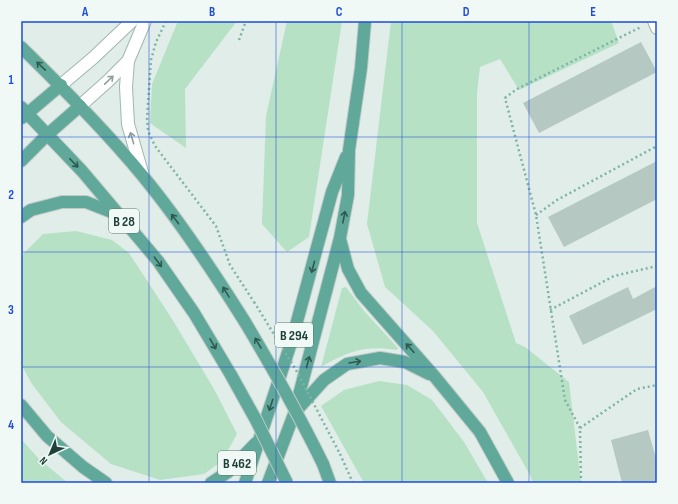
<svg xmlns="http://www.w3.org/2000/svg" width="678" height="504" font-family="'Sofia Sans Condensed',sans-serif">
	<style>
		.green { fill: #b6e1c5 }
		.building { fill: #b5c8c1 }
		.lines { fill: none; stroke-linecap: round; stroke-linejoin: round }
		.minor-casing { stroke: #a2b6b0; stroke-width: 14 }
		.tertiary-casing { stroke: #a2b6b0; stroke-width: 14 }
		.primary-casing { stroke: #c0cac8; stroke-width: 14 }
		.path { stroke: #7db4a7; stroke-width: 2.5; stroke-dasharray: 2 3; stroke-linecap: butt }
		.minor { stroke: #fff; stroke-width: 12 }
		.tertiary { stroke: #fff; stroke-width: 12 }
		.primary { stroke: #5fa89a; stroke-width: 12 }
		.primary-bridge-casing { stroke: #c0cac8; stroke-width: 14; stroke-linecap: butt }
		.path-bridge { stroke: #7db4a7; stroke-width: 2.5; stroke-dasharray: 2 3; stroke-linecap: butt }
		.primary-bridge { stroke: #5fa89a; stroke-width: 12 }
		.oneway { stroke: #2f5a51 }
		.oneway2 { stroke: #8fa09c }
		.grid { fill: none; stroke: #1d4ed8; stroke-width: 1; stroke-opacity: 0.55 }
		.labels { text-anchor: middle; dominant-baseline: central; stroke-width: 3; stroke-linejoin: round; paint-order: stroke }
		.shield { fill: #f1f9f6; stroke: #5e7872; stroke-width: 1 }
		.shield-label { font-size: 14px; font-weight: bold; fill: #1f4039 }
		.neatline { fill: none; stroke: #1d4ed8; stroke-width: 1.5 }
		.grid-label { font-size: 13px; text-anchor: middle; font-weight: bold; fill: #1d4ed8 }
	</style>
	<rect width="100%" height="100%" fill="#e0ede8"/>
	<g class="green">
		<path d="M178 21H237L185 89 186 148 150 123 152 84Z"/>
		<path d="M287 21H342L309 237 287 252 262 224 266 116Z"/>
		<path d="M391 21H611L619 43 519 90 500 59 480 67 477 93V223L516 343 525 347 569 382 581 483H533L530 475 483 392 433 331 385 287 367 224Z"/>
		<path d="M76 231 112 240 129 253 172 319 214 389 237 434 222 461 204 474 160 480 111 464 61 422 32 384 21 364V256L43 234Z"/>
		<path d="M346 287 364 311 398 348 397 350C364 345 349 351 321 367L342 288Z"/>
		<path d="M379 381 407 385 432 400 464 442 488 483H364L321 406 344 390Z"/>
		<path d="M21 439 39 459 68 483H21Z"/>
	</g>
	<g class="building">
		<path d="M641 42 657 72 539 133 523 103Z"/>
		<path d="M657 161V199L564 247 548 217Z"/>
		<path d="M657 286V309L583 345 569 316 628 287 633 299Z"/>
		<path d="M648 430 657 462V483H622L611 440Z"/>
	</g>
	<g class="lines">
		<g class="minor-casing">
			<path id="minor" d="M654 21 657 28"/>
		</g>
		<g class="tertiary-casing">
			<g id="tertiary">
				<path d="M128 61 126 87 128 124 143 176"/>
				<path d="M61 85 93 58 132 21"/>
				<path d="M80 106 108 81 128 61 145 21"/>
			</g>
		</g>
		<g class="primary-casing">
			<g id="primary">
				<path d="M21 47C63 88 105 130 142 175 180 221 213 271 245 322"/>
				<path d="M21 107 82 171 158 261 194 313 231 375"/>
				<path d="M22 118 61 85"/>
				<path d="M21 161 47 135 80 106"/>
				<path d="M21 217 31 210 62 202H86L119 215"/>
				<path d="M340 239 348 269 361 293 435 377 480 432 508 483"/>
				<path d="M21 405 47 436 83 467 106 483"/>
				<path d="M296 411 324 380 347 364 380 358 405 362 429 374"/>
				<path d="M323 464 330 483"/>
				<path d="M211 483 228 472 256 443"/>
				<path d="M245 483 292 340 332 192 346 157"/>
				<path d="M268 483 294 414 340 238 348 195 349 150 361 68 365 21"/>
			</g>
		</g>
		<g class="path">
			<path d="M166 21 156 42 151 60 147 118 148 131 155 146 216 226 230 265 254 302"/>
			<path d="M239 40 246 21"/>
			<path d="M536 215 557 200 657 146"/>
			<path d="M550 310 614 276 657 266"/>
			<path d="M580 428 637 389 657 385"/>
			<path d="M340 454 353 483"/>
			<path d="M581 483 580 428 565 400 536 215 505 98 517 89 641 27"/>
		</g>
		<use href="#minor" class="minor"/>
		<use href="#tertiary" class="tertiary"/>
		<use href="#primary" class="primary"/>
		<g class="primary-bridge-casing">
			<g id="primary-bridge">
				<path d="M245 322C273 369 299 415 323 464"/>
				<path d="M231 375 256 420 287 483"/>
			</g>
		</g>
		<path class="path-bridge" d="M254 302 296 370 340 454"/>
		<use href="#primary-bridge" class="primary-bridge"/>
	</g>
	<defs><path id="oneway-shaft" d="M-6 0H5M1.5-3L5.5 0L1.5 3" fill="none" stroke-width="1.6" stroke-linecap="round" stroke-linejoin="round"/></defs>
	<g class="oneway">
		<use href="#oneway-shaft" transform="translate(41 66) rotate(-136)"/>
		<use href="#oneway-shaft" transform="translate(74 163) rotate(46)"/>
		<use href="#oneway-shaft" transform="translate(344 217) rotate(-79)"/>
		<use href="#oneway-shaft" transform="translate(175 219) rotate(-127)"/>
		<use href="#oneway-shaft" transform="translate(158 262) rotate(53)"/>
		<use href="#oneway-shaft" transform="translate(313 267) rotate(105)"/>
		<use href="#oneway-shaft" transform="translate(226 292) rotate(-122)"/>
		<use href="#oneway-shaft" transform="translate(258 343) rotate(-121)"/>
		<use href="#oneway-shaft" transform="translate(213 344) rotate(60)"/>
		<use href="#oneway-shaft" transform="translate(410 348) rotate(-132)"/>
		<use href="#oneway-shaft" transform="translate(308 362) rotate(-75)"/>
		<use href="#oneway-shaft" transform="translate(355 362) rotate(-9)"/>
		<use href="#oneway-shaft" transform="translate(271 405) rotate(108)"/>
	</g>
	<g class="oneway2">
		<use href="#oneway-shaft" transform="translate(109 80) rotate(-44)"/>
		<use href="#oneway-shaft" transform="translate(132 138) rotate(-106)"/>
	</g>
	<path class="grid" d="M149 21V483M276 21V483M402 21V483M529 21V483M21 137H657M21 252H657M21 367H657"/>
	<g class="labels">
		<g class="shield">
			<rect x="109" y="209" width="30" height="24" rx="3"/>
			<rect x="275" y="323" width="38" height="24" rx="3"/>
			<rect x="218" y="451" width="38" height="24" rx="3"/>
		</g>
		<g class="shield-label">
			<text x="124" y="221">B 28</text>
			<text x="294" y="335">B 294</text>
			<text x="237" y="463">B 462</text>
		</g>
	</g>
	<rect width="678" height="504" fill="none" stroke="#f1f9f6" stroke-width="44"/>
	<g transform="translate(50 454) rotate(224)" stroke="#f1f9f6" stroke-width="3" paint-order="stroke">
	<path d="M0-3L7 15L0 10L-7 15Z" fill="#1f4039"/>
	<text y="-6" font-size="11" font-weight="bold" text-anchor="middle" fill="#1f4039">N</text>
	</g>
	<rect x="22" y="22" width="634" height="460" class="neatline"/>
	<g class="grid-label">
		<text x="85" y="16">A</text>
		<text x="212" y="16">B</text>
		<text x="339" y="16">C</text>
		<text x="466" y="16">D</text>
		<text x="593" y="16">E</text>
		<text x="11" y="84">1</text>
		<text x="11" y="199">2</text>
		<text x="11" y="314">3</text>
		<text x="11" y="429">4</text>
	</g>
</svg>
